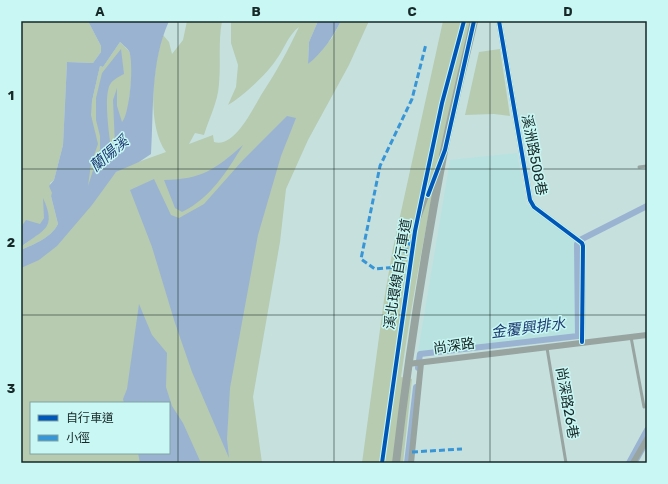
<svg xmlns="http://www.w3.org/2000/svg" width="668" height="484" font-family="Rubik,'Noto Sans TC',sans-serif">
	<style>
		.built { fill: #b7e2e0 }
		.green { fill: #b7cbb0; fill-rule: evenodd }
		.water { fill: #9ab3d1; fill-rule: evenodd }
		.lines { fill: none; stroke-linecap: round; stroke-linejoin: round }
		.stream { stroke: #9ab3d1; stroke-width: 1.5 }
		.canal { stroke: #9ab3d1; stroke-width: 6 }
		.service { stroke: #98a4a0; stroke-width: 3 }
		.minor { stroke: #98a4a0; stroke-width: 6 }
		.tertiary { stroke: #98a4a0; stroke-width: 8 }
		.quiet { stroke: #3996d6; stroke-width: 3; stroke-dasharray: 6 3; stroke-linecap: butt }
		.cycleway-casing { stroke: #c8f7f4; stroke-width: 6 }
		.cycleway { stroke: #0057b8; stroke-width: 4 }
		.grid { fill: none; stroke: #162827; stroke-width: 1; stroke-opacity: 0.55 }
		.labels { text-anchor: middle; dominant-baseline: central; stroke-width: 3; stroke-linejoin: round; paint-order: stroke }
		.street-label { font-size: 14px; fill: #162827; stroke: #c8f7f4 }
		.water-label { font-size: 15px; font-style: italic; fill: #1d3a71; stroke: #c8f7f4 }
		.neatline { fill: none; stroke: #162827; stroke-width: 1.5 }
		.grid-label { font-size: 13px; text-anchor: middle; font-weight: bold; fill: #162827 }
	</style>
	<rect width="100%" height="100%" fill="#c6e0de"/>
	<path class="built" d="M517 153 526 204 576 242V334L418 352 450 160Z"/>
	<g class="green">
		<path d="M21 21H88L101 46V52L93 63 67 62 63 145 54 180 50 183 53 193 51 196 58 224C51 238 34 244 21 250V247L41 232 21 237Z"/>
		<path d="M187 21H222C218 42 221 63 219 84 218 102 209 118 204 135L195 133 189 144 213 135 214 142C235 149 254 106 263 92 277 71 288 50 299 27 288 35 284 50 276 60 268 73 241 98 228 105L236 87 238 65 231 43V21H318L309 42 308 64 332 38 341 21H369L349 65 308 140 286 189 280 242 253 397 262 463H21V262L116 172 127 166 166 152C146 124 153 66 163 35L169 42 172 54 183 40ZM31 403H169V453H31Z"/>
		<path d="M443 21H471C443 139 418 257 401 377L412 379 403 463H362L384 300 393 248Z"/>
		<path d="M120 42 129 51 133 62 126 133 88 188 82 171 92 101 100 66 103 67Z"/>
		<path d="M500 49 510 116 494 114 465 115 479 52Z"/>
	</g>
	<g class="water">
		<path d="M88 21H169C150 63 154 109 151 154L139 162 116 172 92 205 57 246 39 260 21 268V250C34 244 51 238 58 224L51 196 52 193 49 186 54 180 63 145 67 62 93 63 101 52V46ZM120 42C122 44 127 48 129 51 134 61 130 114 122 122L117 106V88L113 100 115 146 111 148C109 134 103 93 111 83 114 79 120 76 124 74L121 49 102 73 96 98V120L100 136V149L88 186 91 164 98 144 91 115 92 101 100 66 103 67Z"/>
		<path d="M318 21H341C332 38 323 52 308 64L309 42Z"/>
		<path d="M287 116 296 118 281 156 258 235 230 388 227 439 229 458 192 372 175 323 152 247 130 190 154 179 171 215 179 218 204 204 243 160Z"/>
		<path d="M243 145C227 171 211 198 182 212L175 208 164 180C203 179 214 170 243 145Z"/>
		<path d="M43 198C57 229 44 229 21 247V227L26 220 40 224 44 218Z"/>
		<path d="M139 304 152 335 167 353 166 387 172 406 183 423 201 463H140L138 453H169V403H124L123 399 127 389Z"/>
	</g>
	<g class="lines">
		<path class="stream" d="M637 463 646 447"/>
		<g class="canal">
			<path d="M418 368 420 354 578 336 577 244 580 240 647 206"/>
			<path d="M407 463 416 387"/>
			<path d="M629 463 647 430"/>
		</g>
		<g class="service">
			<path d="M639 167 647 166"/>
			<path d="M415 231 436 172"/>
			<path d="M631 337 644 407"/>
			<path d="M547 348 566 463"/>
		</g>
		<g class="minor">
			<path d="M499 21 530 200 534 207 582 243 583 246 582 342"/>
			<path d="M408 364 647 335"/>
			<path d="M411 463 421 363"/>
			<path d="M633 463 647 439"/>
		</g>
		<path class="tertiary" d="M396 463C408 359 424 255 444 151 453 108 464 64 474 21"/>
		<g class="quiet">
			<path d="M411 240 398 267 375 269 361 259 380 166 412 99 426 44"/>
			<path d="M412 452 462 449"/>
		</g>
		<g class="cycleway-casing">
			<g id="cycleway">
				<path d="M499 21 530 200 534 207 582 243 583 246 582 342"/>
				<path d="M428 195 445 150 474 21"/>
				<path d="M382 463 415 231 442 103 464 21"/>
			</g>
		</g>
		<use href="#cycleway" class="cycleway"/>
	</g>
	<path class="grid" d="M178 21V463M334 21V463M490 21V463M21 169H647M21 315H647"/>
	<g class="labels">
		<g class="street-label">
			<text transform="translate(534 155) rotate(79)">溪洲路508巷</text>
			<text transform="translate(398 274) rotate(-81)">溪北環線自行車道</text>
			<text transform="translate(454 346) rotate(-8)">尚深路</text>
			<text transform="translate(567 403) rotate(80)">尚深路26巷</text>
		</g>
		<g class="water-label">
			<text transform="translate(109 154) rotate(-41)">蘭陽溪</text>
			<text transform="translate(528 328) rotate(-7)">金覆興排水</text>
		</g>
	</g>
	<rect width="668" height="484" fill="none" stroke="#c8f7f4" stroke-width="44"/>
	<rect x="30" y="402" width="140" height="52" fill="#c8f7f4" stroke="#81a4a2"/>
	<rect x="38" y="415" width="20" height="6" fill="#0057b8" stroke="#81a4a2"/>
	<text x="66" y="422" font-size="12" fill="#162827">自行車道</text>
	<rect x="38" y="435" width="20" height="6" fill="#3996d6" stroke="#81a4a2"/>
	<text x="66" y="442" font-size="12" fill="#162827">小徑</text>
	<rect x="22" y="22" width="624" height="440" class="neatline"/>
	<g class="grid-label">
		<text x="100" y="16">A</text>
		<text x="256" y="16">B</text>
		<text x="412" y="16">C</text>
		<text x="568" y="16">D</text>
		<text x="11" y="100">1</text>
		<text x="11" y="247">2</text>
		<text x="11" y="393">3</text>
	</g>
</svg>
